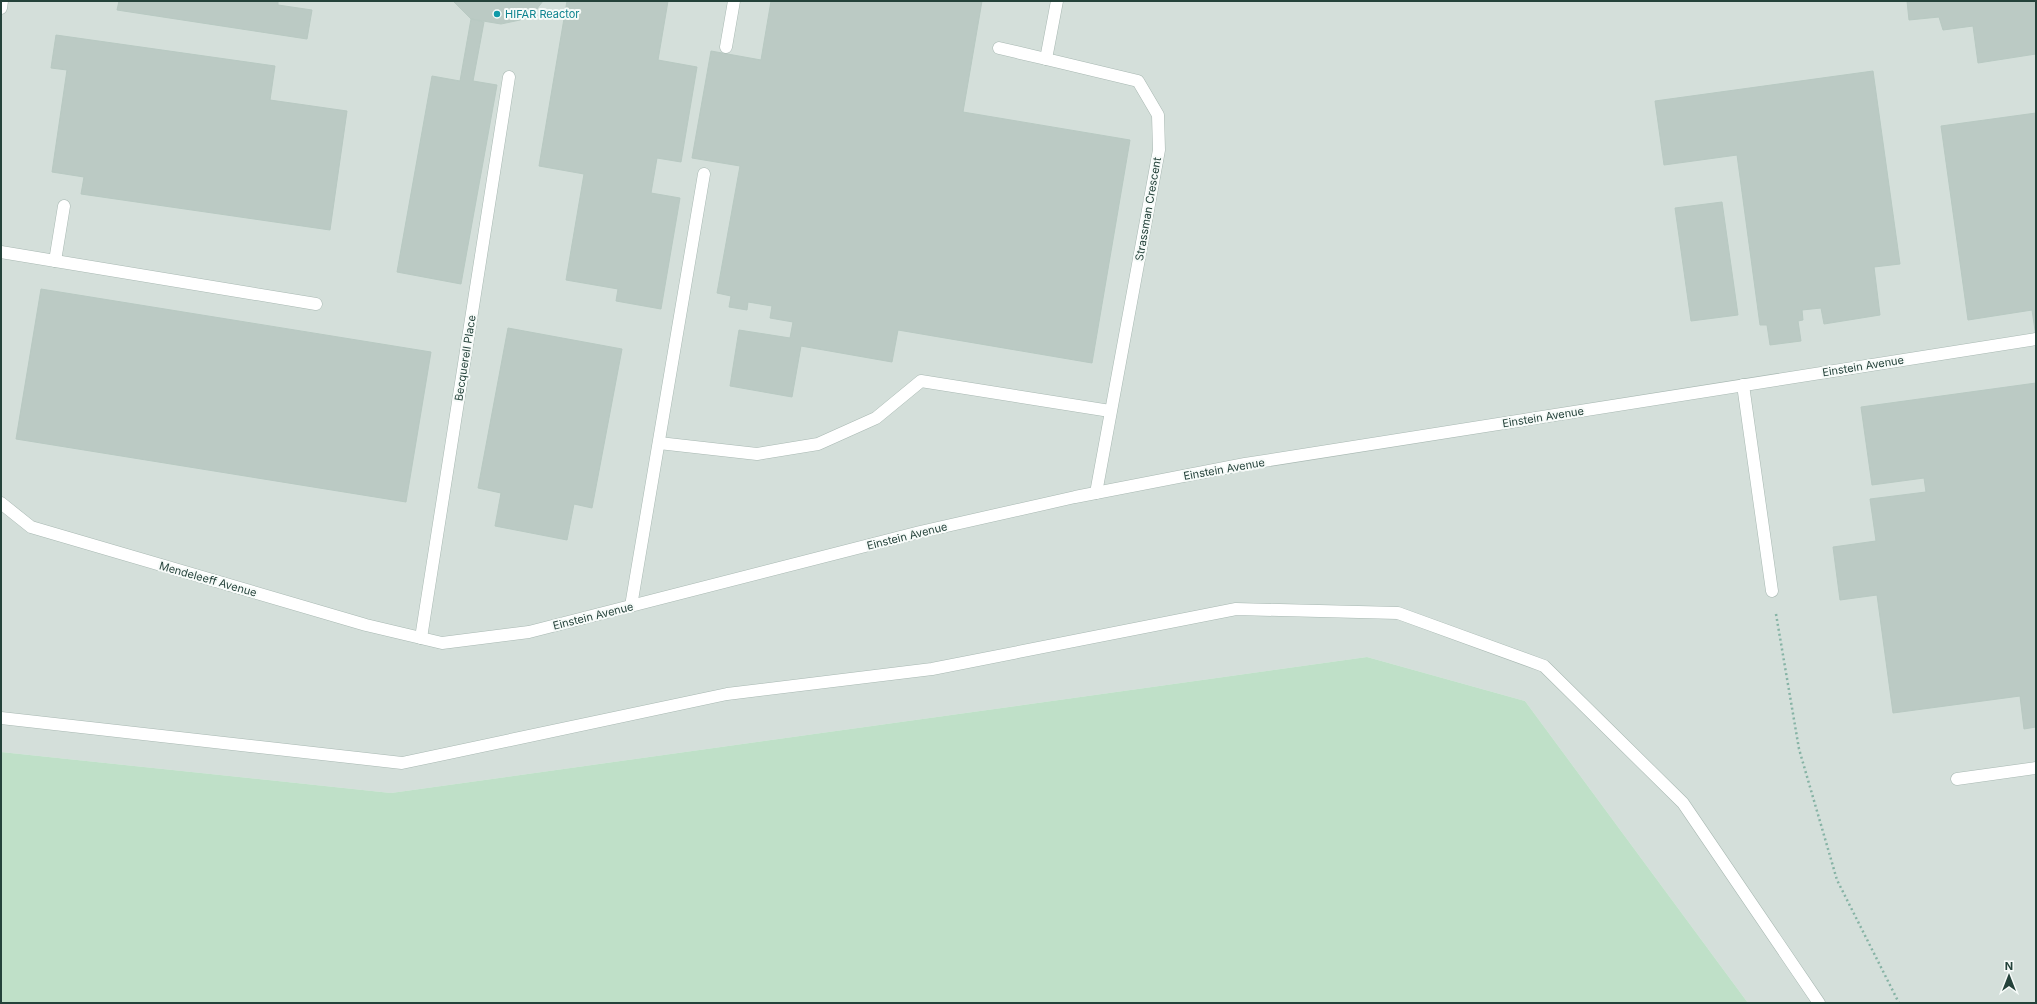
<svg xmlns="http://www.w3.org/2000/svg" width="2037" height="1004" font-family="Inter,sans-serif">
	<style>
		.built { fill: #d4dfda }
		.green { fill: #bfe0c8 }
		.building { fill: #bbcac4; stroke: #b8c9c2 }
		.lines { fill: none; stroke-linecap: round; stroke-linejoin: round }
		.minor-casing { stroke: #a8b8b2; stroke-width: 13 }
		.path { stroke: #86b3a5; stroke-width: 2.5; stroke-dasharray: 2 3; stroke-linecap: butt }
		.minor { stroke: #fff; stroke-width: 12 }
		.culture-dot { fill: #0f9aa8; stroke: #f7fbf9; stroke-width: 1.5 }
		.labels { text-anchor: middle; dominant-baseline: central; stroke-width: 4; stroke-linejoin: round; paint-order: stroke }
		.culture-label { font-size: 11px; fill: #0d838f; stroke: #f7fbf9; text-anchor: start }
		.street-label { font-size: 11px; fill: #24423a; stroke: #f7fbf9 }
	</style>
	<rect width="100%" height="100%" fill="#e6efeb"/>
	<path class="built" d="M1 1H2036V1003H1748L1525 701 1367 657 391 793 1 752Z"/>
	<path class="green" d="M1367 657 1525 701 1748 1003H1V752L391 793Z"/>
	<g class="building">
		<path d="M119 1H278V5L312 10 307 39 117 10Z"/>
		<path d="M453 1H543L536 10 520 20 501 24 471 19Z"/>
		<path d="M567 1H668L658 60 697 67 681 162 657 158 651 193 680 198 661 309 616 301 618 289 566 280 584 174 539 166Z"/>
		<path d="M771 1H982L963 112 1130 140 1092 363 898 330 892 362 801 346 792 397 730 386 739 330 790 338 793 322 770 318 772 306 748 302 747 310 729 307 731 296 717 293 740 166 692 158 711 51 761 60Z"/>
		<path d="M1907 1H2036V54L1978 63 1973 26 1943 30 1939 17 1909 20Z"/>
		<path d="M471 19 484 22 473 81 497 85 461 284 397 272 432 76 460 81Z"/>
		<path d="M56 35 275 66 270 100 347 111 330 230 81 194 84 177 52 172 67 70 51 68Z"/>
		<path d="M1873 71 1900 264 1874 267 1880 315 1824 324 1821 308 1802 310 1803 320 1798 321 1801 341 1770 345 1767 325H1760L1737 155 1664 165 1655 101Z"/>
		<path d="M2036 113V337L2032 310 1968 320 1941 126Z"/>
		<path d="M1722 202 1738 315 1691 321 1675 208Z"/>
		<path d="M41 289 431 352 406 502 16 439Z"/>
		<path d="M508 328 622 349 592 508 574 504 567 540 495 526 501 493 478 488Z"/>
		<path d="M2036 383V727L2024 729 2020 696 1893 713 1877 595 1840 600 1833 547 1876 541 1870 499 1926 492 1924 478 1872 485 1861 407Z"/>
	</g>
	<g class="lines">
		<g class="minor-casing">
			<g id="minor">
				<path d="M1057 1 1046 59 1138 81 1158 115 1159 150 1096 493"/>
				<path d="M1 8 2 1"/>
				<path d="M726 47 734 1"/>
				<path d="M999 48 1046 59"/>
				<path d="M1 252 316 304"/>
				<path d="M55 261 64 206"/>
				<path d="M1743 385 1772 591"/>
				<path d="M659 443 757 454 818 444 876 418 921 381 1110 411"/>
				<path d="M1 503 31 527 366 625 442 643 529 632 920 532 1075 497 1245 464 2036 339"/>
				<path d="M631 606 704 174"/>
				<path d="M421 638 509 77"/>
				<path d="M1 718 402 763 727 694 932 669 1236 609 1398 613 1544 666 1683 803 1819 1003"/>
				<path d="M1957 779 2036 768"/>
			</g>
		</g>
		<path class="path" d="M1776 614 1799 749 1837 880 1899 1003"/>
		<use href="#minor" class="minor"/>
	</g>
	<circle class="culture-dot" cx="497" cy="14" r="4"/>
	<g class="labels">
		<g class="culture-label">
			<text x="505" y="14">HIFAR Reactor</text>
		</g>
		<g class="street-label">
			<text transform="translate(1148 209) rotate(-80)">Strassman Crescent</text>
			<text transform="translate(465 358) rotate(-81)">Becquerell Place</text>
			<text transform="translate(1863 366) rotate(-9)">Einstein Avenue</text>
			<text transform="translate(1543 417) rotate(-9)">Einstein Avenue</text>
			<text transform="translate(1224 469) rotate(-10)">Einstein Avenue</text>
			<text transform="translate(907 536) rotate(-14)">Einstein Avenue</text>
			<text transform="translate(208 579) rotate(16)">Mendeleeff Avenue</text>
			<text transform="translate(593 616) rotate(-14)">Einstein Avenue</text>
		</g>
	</g>
	<rect width="2037" height="1004" fill="none" stroke="#24423a" stroke-width="4"/>
	<g transform="translate(2009 976)" stroke="#f7fbf9" stroke-width="3" paint-order="stroke">
	<path d="M0-3L7 15L0 10L-7 15Z" fill="#24423a"/>
	<text y="-6" font-size="11" font-weight="bold" text-anchor="middle" fill="#24423a">N</text>
	</g>
</svg>
